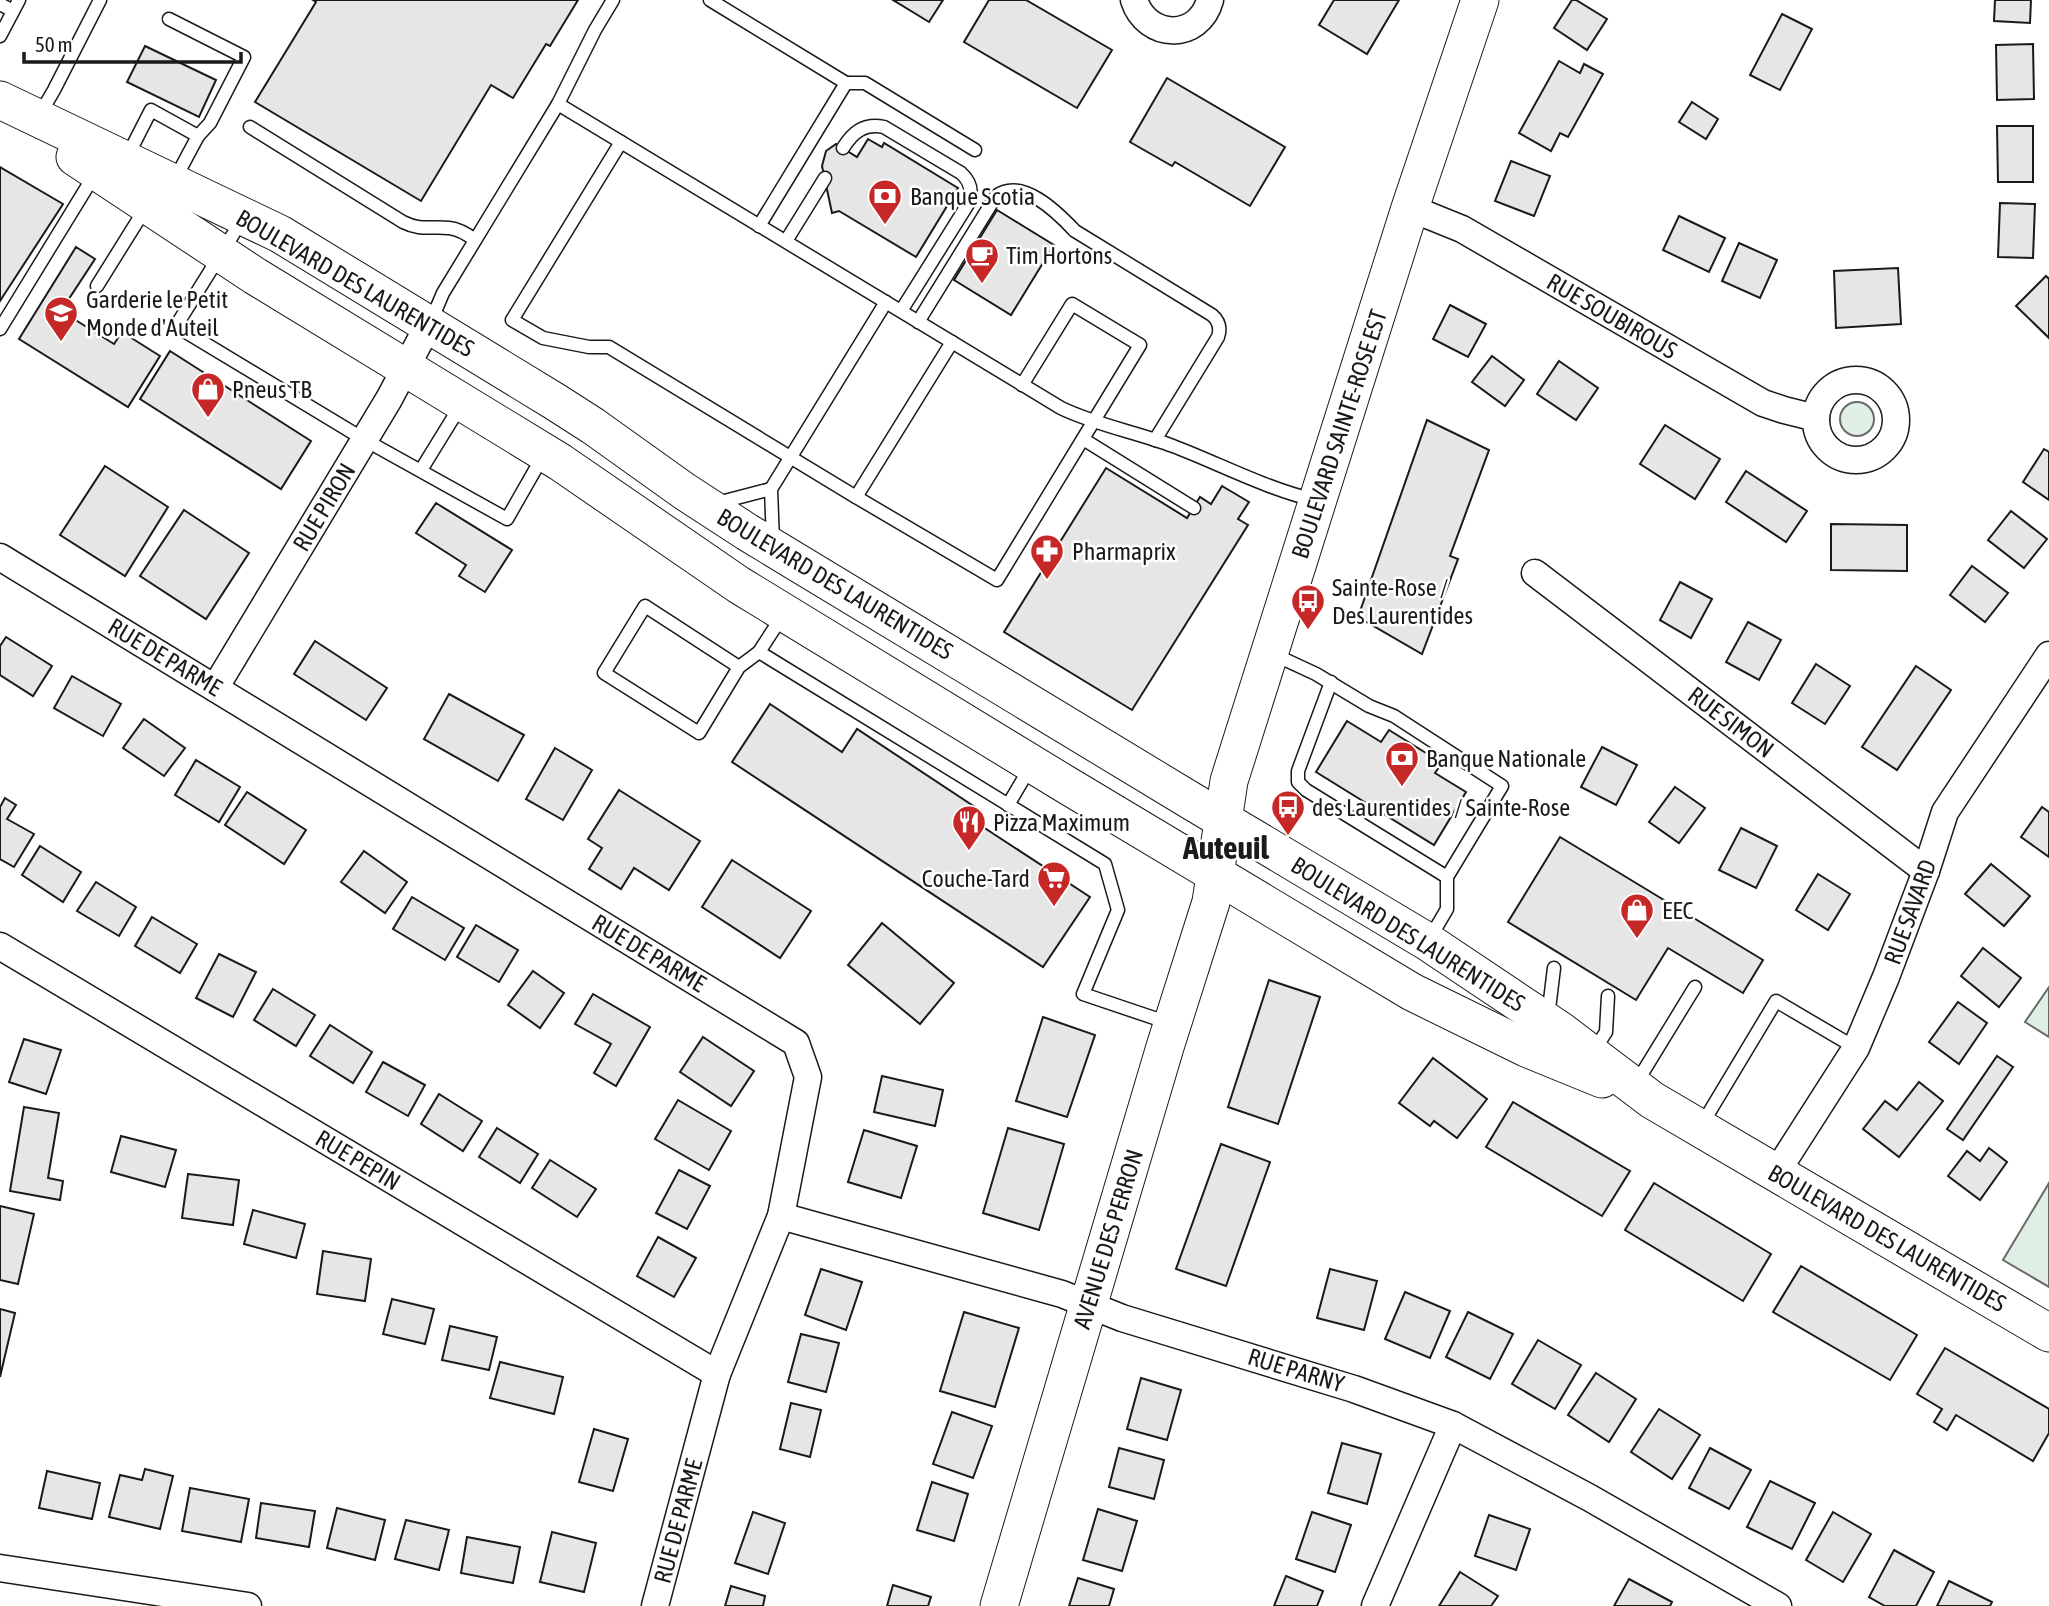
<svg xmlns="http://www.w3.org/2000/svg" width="2049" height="1606" font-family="'Asap Condensed',sans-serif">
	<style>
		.green { fill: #e0efe3; stroke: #6a6a6a; stroke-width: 2 }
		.building { fill: #e6e6e6; stroke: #1a1a1a; stroke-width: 2 }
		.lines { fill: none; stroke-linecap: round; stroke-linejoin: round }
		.lane-casing { stroke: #1a1a1a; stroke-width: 15 }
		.street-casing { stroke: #1a1a1a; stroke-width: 29 }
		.secondary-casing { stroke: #1a1a1a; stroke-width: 39 }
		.lane { stroke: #fff; stroke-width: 12 }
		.street { stroke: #fff; stroke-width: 26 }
		.secondary { stroke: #fff; stroke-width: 37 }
		.labels { text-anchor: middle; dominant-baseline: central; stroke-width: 5; stroke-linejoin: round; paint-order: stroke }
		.poi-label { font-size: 24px; fill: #1a1a1a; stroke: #fff; text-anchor: start }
		.street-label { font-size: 24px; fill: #1a1a1a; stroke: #fff }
		.district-label { font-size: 32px; font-weight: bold; fill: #1a1a1a; stroke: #fff }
	</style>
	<rect width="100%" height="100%" fill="#fff"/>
	<g class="green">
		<circle cx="1857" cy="419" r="17"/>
		<path d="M2049 987V1037L2025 1022Z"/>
		<path d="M2049 1183V1287L2003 1260Z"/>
	</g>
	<g class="building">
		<path d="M313 0H578L550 46 546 44 513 98 491 85 421 201 255 102 316 2Z"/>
		<path d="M893 0H943L929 22Z"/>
		<path d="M989 0H1026L1112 50 1077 108 964 42Z"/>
		<path d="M1334 0H1399L1367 54 1319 25Z"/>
		<path d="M1572 0H1576L1607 19 1587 50 1554 28Z"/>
		<path d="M1995 0H2031L2030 23 1994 21Z"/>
		<path d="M1782 14 1812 29 1780 90 1750 75Z"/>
		<path d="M2033 44 2034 99 1997 100 1996 45Z"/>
		<path d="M145 46 216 80 199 117 127 82Z"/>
		<path d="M1559 61 1580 73 1584 64 1603 74 1568 137 1560 133 1551 151 1519 133Z"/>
		<path d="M1167 78 1285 147 1250 206 1175 162 1172 166 1130 142Z"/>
		<path d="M1692 102 1718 119 1706 139 1679 122Z"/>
		<path d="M1997 126H2033V182H1998Z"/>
		<path d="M868 139 882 147 884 143 958 188 916 257 839 211 832 213 822 166 826 151 836 144 857 157Z"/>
		<path d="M1511 161 1550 176 1534 216 1495 201Z"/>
		<path d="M0 167 63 204 0 301Z"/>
		<path d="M2000 203 2035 204 2033 258 1998 257Z"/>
		<path d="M997 210 1054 245 1011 315 954 280Z"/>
		<path d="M1679 216 1725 238 1709 272 1663 250Z"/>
		<path d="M1739 243 1777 260 1760 298 1722 281Z"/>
		<path d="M76 247 95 259 61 311 114 344 122 332 160 356 128 407 19 339Z"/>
		<path d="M1898 268 1901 324 1836 328 1834 271Z"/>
		<path d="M2046 276 2049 279V338L2016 306Z"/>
		<path d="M1450 305 1486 324 1468 357 1433 339Z"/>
		<path d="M170 351 311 441 281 489 140 399Z"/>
		<path d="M1492 356 1524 380 1505 406 1472 382Z"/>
		<path d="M1559 361 1598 388 1576 420 1537 394Z"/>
		<path d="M1427 420 1489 450 1450 556 1458 559 1422 654 1358 617Z"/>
		<path d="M1665 425 1720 459 1695 499 1640 464Z"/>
		<path d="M2044 449 2049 452V500L2023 482Z"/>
		<path d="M105 466 168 507 125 576 60 535Z"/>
		<path d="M1106 468 1187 518 1200 497 1211 504 1222 486 1249 502 1238 519 1248 525 1132 710 1004 632Z"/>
		<path d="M1746 471 1807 511 1786 542 1726 502Z"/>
		<path d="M436 503 512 550 485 592 459 576 466 565 416 533Z"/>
		<path d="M184 510 249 553 206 619 140 576Z"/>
		<path d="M2011 511 2047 539 2024 568 1988 540Z"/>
		<path d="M1831 524 1907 525V571L1831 570Z"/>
		<path d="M1972 566 2008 593 1985 622 1950 595Z"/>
		<path d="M1680 582 1712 599 1691 638 1660 620Z"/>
		<path d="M1748 622 1781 640 1759 680 1726 662Z"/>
		<path d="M6 637 52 666 33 696 0 675V646Z"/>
		<path d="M315 641 387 688 366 720 294 674Z"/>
		<path d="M1816 664 1850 686 1825 724 1792 703Z"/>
		<path d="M1916 666 1951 690 1897 770 1862 747Z"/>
		<path d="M72 676 121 704 103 736 54 708Z"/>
		<path d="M449 694 524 735 498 781 424 739Z"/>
		<path d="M770 704 842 752 857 729 981 811 974 821 1090 897 1043 967 732 762Z"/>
		<path d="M144 719 185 748 164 776 123 748Z"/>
		<path d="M1347 721 1381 742 1389 730 1442 763 1435 773 1466 792 1434 845 1316 772Z"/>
		<path d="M1602 747 1637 765 1616 805 1581 787Z"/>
		<path d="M555 748 592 770 563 820 526 799Z"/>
		<path d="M196 760 240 787 219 822 175 795Z"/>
		<path d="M1675 787 1705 808 1679 843 1649 822Z"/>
		<path d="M619 790 700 841 669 890 634 868 621 889 589 869 602 848 588 839Z"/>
		<path d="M247 792 306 830 284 864 225 825Z"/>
		<path d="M5 798 16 805 7 819 34 834 14 867 0 859V807Z"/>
		<path d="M2042 807 2049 812V857L2021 837Z"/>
		<path d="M1741 828 1777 846 1756 888 1719 870Z"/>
		<path d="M1560 837 1763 960 1743 993 1668 948 1636 1000 1508 922Z"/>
		<path d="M40 846 81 872 63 902 22 875Z"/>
		<path d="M364 851 407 882 385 913 341 882Z"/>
		<path d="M732 860 811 911 780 958 702 907Z"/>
		<path d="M1991 864 2030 896 2004 926 1965 894Z"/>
		<path d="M1818 874 1850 894 1828 930 1796 910Z"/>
		<path d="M96 882 136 907 119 936 77 911Z"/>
		<path d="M412 897 464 928 445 960 393 929Z"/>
		<path d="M152 917 197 944 180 973 135 946Z"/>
		<path d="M882 923 954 983 920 1024 848 965Z"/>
		<path d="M476 925 518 950 499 982 457 957Z"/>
		<path d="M1983 948 2021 978 1999 1007 1961 976Z"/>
		<path d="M219 954 256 972 233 1017 196 998Z"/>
		<path d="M533 971 564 993 540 1028 508 1005Z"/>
		<path d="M1269 980 1320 997 1278 1124 1228 1107Z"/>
		<path d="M273 989 315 1015 296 1046 254 1020Z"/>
		<path d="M593 994 650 1027 616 1086 594 1073 611 1044 575 1024Z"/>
		<path d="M1958 1002 1987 1023 1959 1064 1929 1042Z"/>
		<path d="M1043 1017 1095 1035 1067 1117 1016 1101Z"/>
		<path d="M330 1025 372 1052 353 1083 310 1056Z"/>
		<path d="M703 1037 754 1071 731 1106 680 1072Z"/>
		<path d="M24 1039 61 1050 46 1094 9 1082Z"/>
		<path d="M1997 1056 2013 1067 1963 1140 1947 1129Z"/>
		<path d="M1433 1058 1487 1099 1457 1138 1434 1121 1430 1126 1399 1103Z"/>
		<path d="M383 1062 425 1085 408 1116 366 1092Z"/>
		<path d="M882 1076 943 1090 935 1126 874 1112Z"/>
		<path d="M1919 1082 1943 1101 1899 1157 1863 1129 1885 1101 1897 1110Z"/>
		<path d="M439 1094 482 1121 463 1151 421 1124Z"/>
		<path d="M678 1100 731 1131 709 1170 655 1139Z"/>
		<path d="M1513 1102 1630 1171 1602 1216 1486 1147Z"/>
		<path d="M24 1107 59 1113 48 1178 63 1181 60 1200 10 1191Z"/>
		<path d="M497 1128 538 1154 520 1183 479 1157Z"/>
		<path d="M1008 1128 1064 1144 1039 1230 983 1213Z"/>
		<path d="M864 1130 917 1146 901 1198 848 1182Z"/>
		<path d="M121 1136 176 1150 165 1187 111 1172Z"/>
		<path d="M1221 1144 1270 1162 1226 1286 1176 1269Z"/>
		<path d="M1989 1148 2007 1162 1980 1200 1948 1176 1967 1151 1980 1161Z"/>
		<path d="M550 1160 596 1189 577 1217 532 1188Z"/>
		<path d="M679 1170 710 1186 687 1229 656 1213Z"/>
		<path d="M188 1174 239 1180 233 1225 182 1218Z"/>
		<path d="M1654 1183 1771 1254 1743 1301 1625 1230Z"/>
		<path d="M0 1206 34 1214 18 1284 0 1280Z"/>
		<path d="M253 1210 305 1224 296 1258 244 1244Z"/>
		<path d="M658 1237 696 1258 674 1297 637 1276Z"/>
		<path d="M323 1251 371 1259 365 1301 317 1294Z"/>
		<path d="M1801 1266 1917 1335 1890 1380 1773 1312Z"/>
		<path d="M821 1269 862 1282 846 1330 805 1315Z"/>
		<path d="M1330 1269 1377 1281 1364 1330 1317 1318Z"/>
		<path d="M1405 1292 1450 1311 1430 1358 1385 1339Z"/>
		<path d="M392 1299 434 1309 425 1344 383 1334Z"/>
		<path d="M0 1309 15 1313 0 1377Z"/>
		<path d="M964 1312 1019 1328 995 1407 940 1391Z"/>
		<path d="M1468 1312 1513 1334 1490 1379 1446 1357Z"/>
		<path d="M450 1326 497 1337 489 1370 442 1360Z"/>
		<path d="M801 1334 839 1343 826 1392 788 1382Z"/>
		<path d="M1538 1340 1581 1365 1555 1409 1512 1384Z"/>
		<path d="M1945 1348 2049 1409V1433L2033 1461 1956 1415 1947 1430 1934 1422 1942 1409 1917 1394Z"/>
		<path d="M500 1362 563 1377 554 1414 490 1398Z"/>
		<path d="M1596 1373 1636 1399 1609 1442 1568 1415Z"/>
		<path d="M1141 1378 1181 1390 1167 1440 1127 1429Z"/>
		<path d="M791 1403 821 1410 810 1457 780 1449Z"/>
		<path d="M1659 1409 1700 1435 1672 1479 1631 1452Z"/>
		<path d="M952 1412 992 1426 973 1478 933 1464Z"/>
		<path d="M594 1429 628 1439 613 1491 579 1482Z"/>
		<path d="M1342 1443 1381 1454 1367 1504 1328 1493Z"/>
		<path d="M1119 1448 1164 1460 1154 1499 1109 1487Z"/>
		<path d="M1710 1448 1751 1470 1729 1509 1689 1488Z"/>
		<path d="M145 1469 173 1476 160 1529 109 1517 120 1475 142 1480Z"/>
		<path d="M47 1471 100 1483 92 1519 39 1508Z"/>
		<path d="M1770 1481 1815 1503 1792 1549 1747 1527Z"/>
		<path d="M932 1482 968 1494 954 1541 917 1530Z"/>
		<path d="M190 1488 249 1499 241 1542 182 1531Z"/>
		<path d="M261 1503 315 1511 309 1547 256 1538Z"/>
		<path d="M337 1508 385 1520 375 1560 327 1548Z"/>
		<path d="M1098 1509 1137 1521 1122 1571 1083 1560Z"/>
		<path d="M753 1512 785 1523 768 1574 735 1563Z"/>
		<path d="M1312 1512 1351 1525 1335 1572 1296 1559Z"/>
		<path d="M1833 1512 1871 1534 1843 1582 1806 1560Z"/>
		<path d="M1489 1515 1530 1529 1516 1570 1475 1556Z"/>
		<path d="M406 1520 449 1530 439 1570 395 1559Z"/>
		<path d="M552 1532 596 1543 584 1592 540 1582Z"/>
		<path d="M467 1537 520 1547 513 1583 461 1573Z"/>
		<path d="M1894 1550 1934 1572 1916 1606H1885L1869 1597Z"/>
		<path d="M1460 1572 1498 1596 1491 1606H1439Z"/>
		<path d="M1286 1576 1323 1591 1317 1606H1274Z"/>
		<path d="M1078 1578 1114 1589 1109 1606H1069Z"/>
		<path d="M1629 1579 1672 1602 1670 1606H1614Z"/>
		<path d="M1949 1581 1992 1602 1990 1606H1937Z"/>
		<path d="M893 1585 931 1597 928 1606H887Z"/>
		<path d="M731 1586 765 1596 763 1606H725Z"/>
	</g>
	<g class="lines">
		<g class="lane-casing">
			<g id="lane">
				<path d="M710 0 846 83 759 226"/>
				<path d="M0 4 13 11"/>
				<path d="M169 19 244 57 210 123 198 136"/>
				<path d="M0 36 19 0"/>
				<path d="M846 83H865L975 150"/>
				<path d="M558 104 1061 408C1096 425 1136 432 1173 446 1220 464 1265 488 1314 500"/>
				<path d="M40 114 54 90 100 0"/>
				<path d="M250 127 403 222C421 231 430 226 449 228 459 229 467 234 475 240"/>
				<path d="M621 142 512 320 543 338 589 347H609L856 497 952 342"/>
				<path d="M843 148C853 132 864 123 884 127L961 173C971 182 973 192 968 204L901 311"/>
				<path d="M127 157 151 110 198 136 175 179"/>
				<path d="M242 220 176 326 365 440 507 519 543 456"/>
				<path d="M786 241 825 178"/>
				<path d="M97 286 145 209"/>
				<path d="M431 321 443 293 558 104 595 30 613 0"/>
				<path d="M918 322 996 196C1022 177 1057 212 1075 231L1212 315C1219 321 1221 328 1218 337L1155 440"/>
				<path d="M0 329 95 174"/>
				<path d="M1083 439 1194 508"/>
				<path d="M421 470 461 405"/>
				<path d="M856 497 997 580 1140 345 1072 304 1022 385"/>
				<path d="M717 503 771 489"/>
				<path d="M773 542 771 489 886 302"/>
				<path d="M783 615 759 652 1105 864 1118 910 1083 994 1169 1023"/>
				<path d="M1273 654 1316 674 1369 706 1394 716 1502 786 1447 877V909L1430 938"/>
				<path d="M739 667 699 733 604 673 645 606 739 667 759 652"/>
				<path d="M1331 682 1298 771V782L1306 790 1447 877"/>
				<path d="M1008 805 1031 766"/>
				<path d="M1548 1017 1554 968"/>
				<path d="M1593 1052 1606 1032 1608 996"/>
				<path d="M1635 1085 1695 987"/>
				<path d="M1701 1126 1776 1001 1856 1048"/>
			</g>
		</g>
		<g class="street-casing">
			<g id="street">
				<path d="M1134 0C1147 40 1199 41 1210 0"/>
				<path d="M1410 208 1462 229 1763 403 1784 410 1816 418"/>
				<circle cx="1856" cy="420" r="40"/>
				<path d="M0 557 796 1043 808 1077 781 1216 717 1374 655 1606"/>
				<path d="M1535 573 1926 871"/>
				<path d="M215 688 389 399 429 324"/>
				<path d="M0 946 717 1374"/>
				<path d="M1776 1173 1856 1048 1886 977 1926 871 1945 812 2049 655"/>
				<path d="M781 1216 1062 1294 1122 1318 1354 1389 1453 1425 1590 1498 1778 1606"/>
				<path d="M0 1568 248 1606"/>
				<path d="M1375 1606 1453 1425"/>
			</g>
		</g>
		<g class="secondary-casing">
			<g id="secondary">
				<path d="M0 100 280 234 554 401 593 426 684 491 747 532 1193 802 1428 942 1561 1031 1652 1100 2049 1333"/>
				<path d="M75 157 255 276 560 462 739 585 1065 784 1412 992 1526 1048 1602 1079"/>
				<path d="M999 1606 1165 1047 1211 902 1229 781 1410 208 1480 0"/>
			</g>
		</g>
		<use href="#lane" class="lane"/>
		<use href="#street" class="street"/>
		<use href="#secondary" class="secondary"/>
	</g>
	<defs>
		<g id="bank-pin" transform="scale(1.75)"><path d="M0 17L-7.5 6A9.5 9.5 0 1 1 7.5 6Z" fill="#c62828" stroke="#fff"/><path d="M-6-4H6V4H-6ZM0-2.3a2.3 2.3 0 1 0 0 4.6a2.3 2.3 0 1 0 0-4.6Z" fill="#fff"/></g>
		<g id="cafe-pin" transform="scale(1.75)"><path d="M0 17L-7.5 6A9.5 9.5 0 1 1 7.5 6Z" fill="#c62828" stroke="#fff"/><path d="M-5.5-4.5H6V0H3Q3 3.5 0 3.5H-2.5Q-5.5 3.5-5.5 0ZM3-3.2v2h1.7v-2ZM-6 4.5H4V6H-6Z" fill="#fff"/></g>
		<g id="school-pin" transform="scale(1.75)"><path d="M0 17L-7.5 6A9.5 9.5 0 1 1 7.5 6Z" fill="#c62828" stroke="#fff"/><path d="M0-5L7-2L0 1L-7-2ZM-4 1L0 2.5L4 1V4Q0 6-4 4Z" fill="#fff"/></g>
		<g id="shop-pin" transform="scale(1.75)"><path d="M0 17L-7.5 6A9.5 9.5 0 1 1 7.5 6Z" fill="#c62828" stroke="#fff"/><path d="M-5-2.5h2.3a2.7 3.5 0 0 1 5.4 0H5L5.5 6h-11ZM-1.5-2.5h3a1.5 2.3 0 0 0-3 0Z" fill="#fff"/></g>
		<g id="pharmacy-pin" transform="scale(1.75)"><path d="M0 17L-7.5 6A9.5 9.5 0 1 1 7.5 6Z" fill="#c62828" stroke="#fff"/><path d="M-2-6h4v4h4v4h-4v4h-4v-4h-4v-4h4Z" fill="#fff"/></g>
		<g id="bus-pin" transform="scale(1.75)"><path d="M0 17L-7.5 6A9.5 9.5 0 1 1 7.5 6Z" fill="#c62828" stroke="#fff"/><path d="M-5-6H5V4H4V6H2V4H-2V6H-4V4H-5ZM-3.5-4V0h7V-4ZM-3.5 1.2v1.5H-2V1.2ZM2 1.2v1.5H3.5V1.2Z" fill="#fff"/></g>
		<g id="restaurant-pin" transform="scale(1.75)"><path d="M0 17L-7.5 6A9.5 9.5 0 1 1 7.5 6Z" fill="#c62828" stroke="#fff"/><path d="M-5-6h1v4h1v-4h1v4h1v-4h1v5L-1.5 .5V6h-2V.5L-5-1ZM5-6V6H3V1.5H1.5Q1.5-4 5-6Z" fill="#fff"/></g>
		<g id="supermarket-pin" transform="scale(1.75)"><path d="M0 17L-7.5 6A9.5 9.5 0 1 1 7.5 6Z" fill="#c62828" stroke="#fff"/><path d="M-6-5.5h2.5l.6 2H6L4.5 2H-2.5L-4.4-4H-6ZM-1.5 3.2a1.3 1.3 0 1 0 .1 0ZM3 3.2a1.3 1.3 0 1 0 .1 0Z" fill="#fff"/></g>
	</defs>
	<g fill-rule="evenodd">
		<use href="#bank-pin" x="885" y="196"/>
		<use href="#cafe-pin" x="982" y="255"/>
		<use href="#school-pin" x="61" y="313"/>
		<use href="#shop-pin" x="208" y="389"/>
		<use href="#pharmacy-pin" x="1047" y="551"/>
		<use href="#bus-pin" x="1308" y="601"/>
		<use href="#bank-pin" x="1402" y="758"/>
		<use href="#bus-pin" x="1288" y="807"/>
		<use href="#restaurant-pin" x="969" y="822"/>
		<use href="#supermarket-pin" x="1054" y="878"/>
		<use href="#shop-pin" x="1637" y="910"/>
	</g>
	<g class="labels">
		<g class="poi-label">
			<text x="910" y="196">Banque Scotia</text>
			<text x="1006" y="255">Tim Hortons</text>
			<text x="86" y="299">Garderie le Petit<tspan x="86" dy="28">Monde d'Auteil</tspan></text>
			<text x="232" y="389">Pneus TB</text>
			<text x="1072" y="551">Pharmaprix</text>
			<text x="1332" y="587">Sainte-Rose /<tspan x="1332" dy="28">Des Laurentides</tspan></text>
			<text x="1426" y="758">Banque Nationale</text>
			<text x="1312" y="807">des Laurentides / Sainte-Rose</text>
			<text x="993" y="822">Pizza Maximum</text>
			<text x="1030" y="878" text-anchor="end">Couche-Tard</text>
			<text x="1662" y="910">EEC</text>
		</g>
		<g class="street-label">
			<text transform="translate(355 283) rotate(30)">BOULEVARD DES LAURENTIDES</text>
			<text transform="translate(1612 316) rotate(30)">RUE SOUBIROUS</text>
			<text transform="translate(1339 434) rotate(-72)">BOULEVARD SAINTE-ROSE EST</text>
			<text transform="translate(324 507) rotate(-59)">RUE PIRON</text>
			<text transform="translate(835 584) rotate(31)">BOULEVARD DES LAURENTIDES</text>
			<text transform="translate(165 657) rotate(31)">RUE DE PARME</text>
			<text transform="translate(1731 722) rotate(37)">RUE SIMON</text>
			<text transform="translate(1910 912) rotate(-70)">RUE SAVARD</text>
			<text transform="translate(1408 934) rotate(32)">BOULEVARD DES LAURENTIDES</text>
			<text transform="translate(649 953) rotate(31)">RUE DE PARME</text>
			<text transform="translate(358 1160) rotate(31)">RUE PEPIN</text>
			<text transform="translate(1887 1238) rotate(30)">BOULEVARD DES LAURENTIDES</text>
			<text transform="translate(1108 1239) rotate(-73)">AVENUE DES PERRON</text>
			<text transform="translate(1296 1370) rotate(17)">RUE PARNY</text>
			<text transform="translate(678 1521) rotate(-75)">RUE DE PARME</text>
		</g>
		<g class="district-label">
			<text x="1226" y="847">Auteuil</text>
		</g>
	</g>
	<path d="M24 52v10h217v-10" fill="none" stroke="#1a1a1a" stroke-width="3.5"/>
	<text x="35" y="52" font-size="21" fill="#1a1a1a" stroke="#ffffff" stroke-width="5" paint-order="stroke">50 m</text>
</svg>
